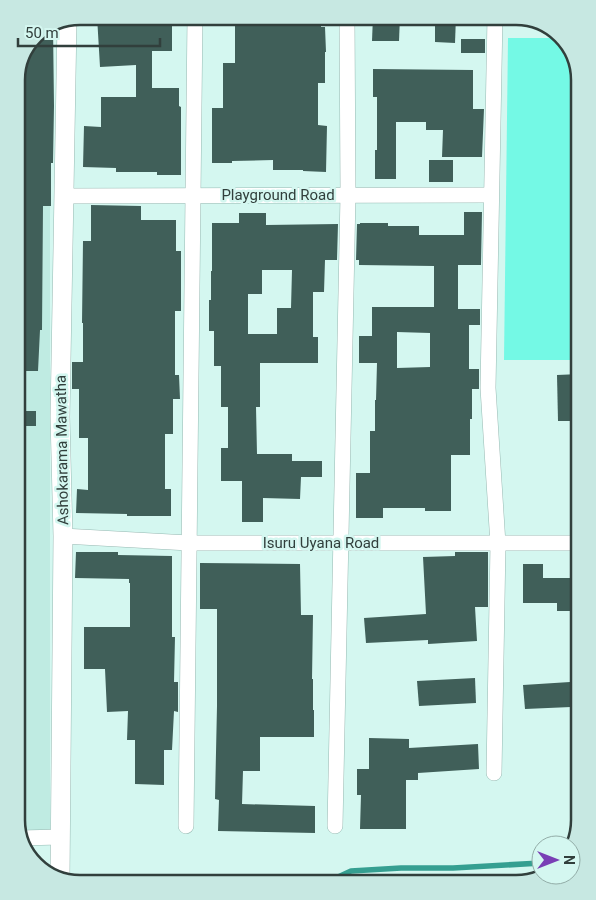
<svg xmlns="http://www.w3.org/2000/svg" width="596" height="900" font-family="Roboto,sans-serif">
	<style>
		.built { fill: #bfebe2 }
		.green { fill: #74f9e5 }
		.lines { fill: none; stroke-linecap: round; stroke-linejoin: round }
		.stream { stroke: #359f91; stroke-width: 5.5 }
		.building { fill: #405f59; fill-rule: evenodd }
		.minor-casing { stroke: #97b9b2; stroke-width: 16 }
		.tertiary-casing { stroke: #97b9b2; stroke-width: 20 }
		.minor { stroke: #fff; stroke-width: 15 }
		.tertiary { stroke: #fff; stroke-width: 19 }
		.labels { text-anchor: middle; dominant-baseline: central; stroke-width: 5; stroke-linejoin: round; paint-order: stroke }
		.street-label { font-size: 15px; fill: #313f3c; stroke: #d4f7f0 }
		.rim { fill: none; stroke: #313f3c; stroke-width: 2.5 }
	</style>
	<rect width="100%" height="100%" fill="#d4f7f0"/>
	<path class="built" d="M53 26 50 216V837H21L16 820V75L38 32Z"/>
	<path class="green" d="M508 38H562L571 48 580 80V360H504Z"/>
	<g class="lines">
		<path class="stream" d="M323 884 351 871 401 868H453L541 863"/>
	</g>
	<g class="building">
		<path d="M97 16H172V51H152V88H179V106L181 107V175H157V172H116V168L83 167 84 126 101 127V97H136V65L100 67Z"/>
		<path d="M235 16H321V27H325L326 52H325V83H318V125L327 126 326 172 303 171V170H273V160L232 161V163H212V108H223V63H235Z"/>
		<path d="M373 16H400L399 41H372Z"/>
		<path d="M435 16H456L455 43 435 42Z"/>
		<path d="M53 26 54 106 53 163H51V206H43L42 330H40L38 371H16V75L38 32Z"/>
		<rect x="461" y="39" width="24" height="14"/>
		<path d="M373 69 473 70V109H484L482 157H442L443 130H426V122H396V179H375V150H377V97H373Z"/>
		<rect x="429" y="160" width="24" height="22"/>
		<path d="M91 205 141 206V220H176V251H181V311H175V375H179L180 399H173V434H165V489H171V516H127V514L76 513 77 489 88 490V438H79V389H72V362H83V323H82L83 241H91Z"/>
		<path d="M464 212H482L481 265H458V309H480V325H469V369H479V389H472V419H470V455H451V511H425V508H383V518H356V473H370V431H375V400H376L377 363H359V336H372V307H434V266L359 265V260H356L357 224H360V223H388V226H419V235H464ZM397 332 430 333V367L397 368Z"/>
		<path d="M239 213H266V225L338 224 337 260H325L324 292H313V337H318V363H260V407H256L257 454H292V461H322V477H301L300 499 263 498V522H242V481H221V448H228V407H221V366H214V331H209V300H211V271H212V223H239ZM262 270H292L291 308H277V334H248V294H262Z"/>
		<path d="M580 374V421H558L557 375Z"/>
		<rect x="16" y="411" width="20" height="15"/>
		<path d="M76 552H118V555L172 556V637H175L174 682H178V712L174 711 172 750H164V785L135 784V740H127L128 711 107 712 105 669H84V627H130V583H129V579L75 578Z"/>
		<path d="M455 552H488V607H475L477 641 428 644V640L366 643 364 618 426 614 423 557 455 556Z"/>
		<path d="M200 563 300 564 301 615H313L312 679H313V710H314V737H260V771H243L242 804 315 806V833L218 831 219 800 215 799 217 706V609H200Z"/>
		<path d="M523 564H543V578H580V611H557V603H523Z"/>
		<path d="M475 678 476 703 419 706 417 681Z"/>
		<path d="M570 682 571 707 525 709 523 685Z"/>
		<path d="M369 738 409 739V748L478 744 479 769 418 773V780H406V829H360L361 795H357V769H369Z"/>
	</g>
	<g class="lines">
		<g class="minor-casing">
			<g id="minor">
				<path d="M64 196 491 195"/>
				<path d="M63 536 189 543H580"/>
				<path d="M494 773 498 544 488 388 495 16"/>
				<path d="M186 826 195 16"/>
				<path d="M335 826 348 195 347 16"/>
				<path d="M21 838 60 837"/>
			</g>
		</g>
		<g class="tertiary-casing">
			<path id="tertiary" d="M60 879 63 536 60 417 67 21"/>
		</g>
		<use href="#minor" class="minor"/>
		<use href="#tertiary" class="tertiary"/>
	</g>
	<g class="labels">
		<g class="street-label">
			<text x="278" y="195">Playground Road</text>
			<text transform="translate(62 450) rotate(-91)">Ashokarama Mawatha</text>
			<text x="321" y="543">Isuru Uyana Road</text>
		</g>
	</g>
	<path d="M0 0H596V900H0ZM80 25H516A55 55 0 0 1 571 80V820A55 55 0 0 1 516 875H80A55 55 0 0 1 25 820V80A55 55 0 0 1 80 25Z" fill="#c7e8e2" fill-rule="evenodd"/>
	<path class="rim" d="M80 25H516A55 55 0 0 1 571 80V820A55 55 0 0 1 516 875H80A55 55 0 0 1 25 820V80A55 55 0 0 1 80 25Z"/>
	<g transform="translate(556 860) rotate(90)"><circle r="24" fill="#d4f7f0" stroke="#93ada8"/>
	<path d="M0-4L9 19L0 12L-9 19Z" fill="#793fb5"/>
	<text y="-8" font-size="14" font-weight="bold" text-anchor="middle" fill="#313f3c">N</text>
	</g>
	<path d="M18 38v8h142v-8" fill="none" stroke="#313f3c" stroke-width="2.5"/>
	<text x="25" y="38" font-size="15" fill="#313f3c" stroke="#d4f7f0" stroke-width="4" paint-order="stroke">50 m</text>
</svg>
